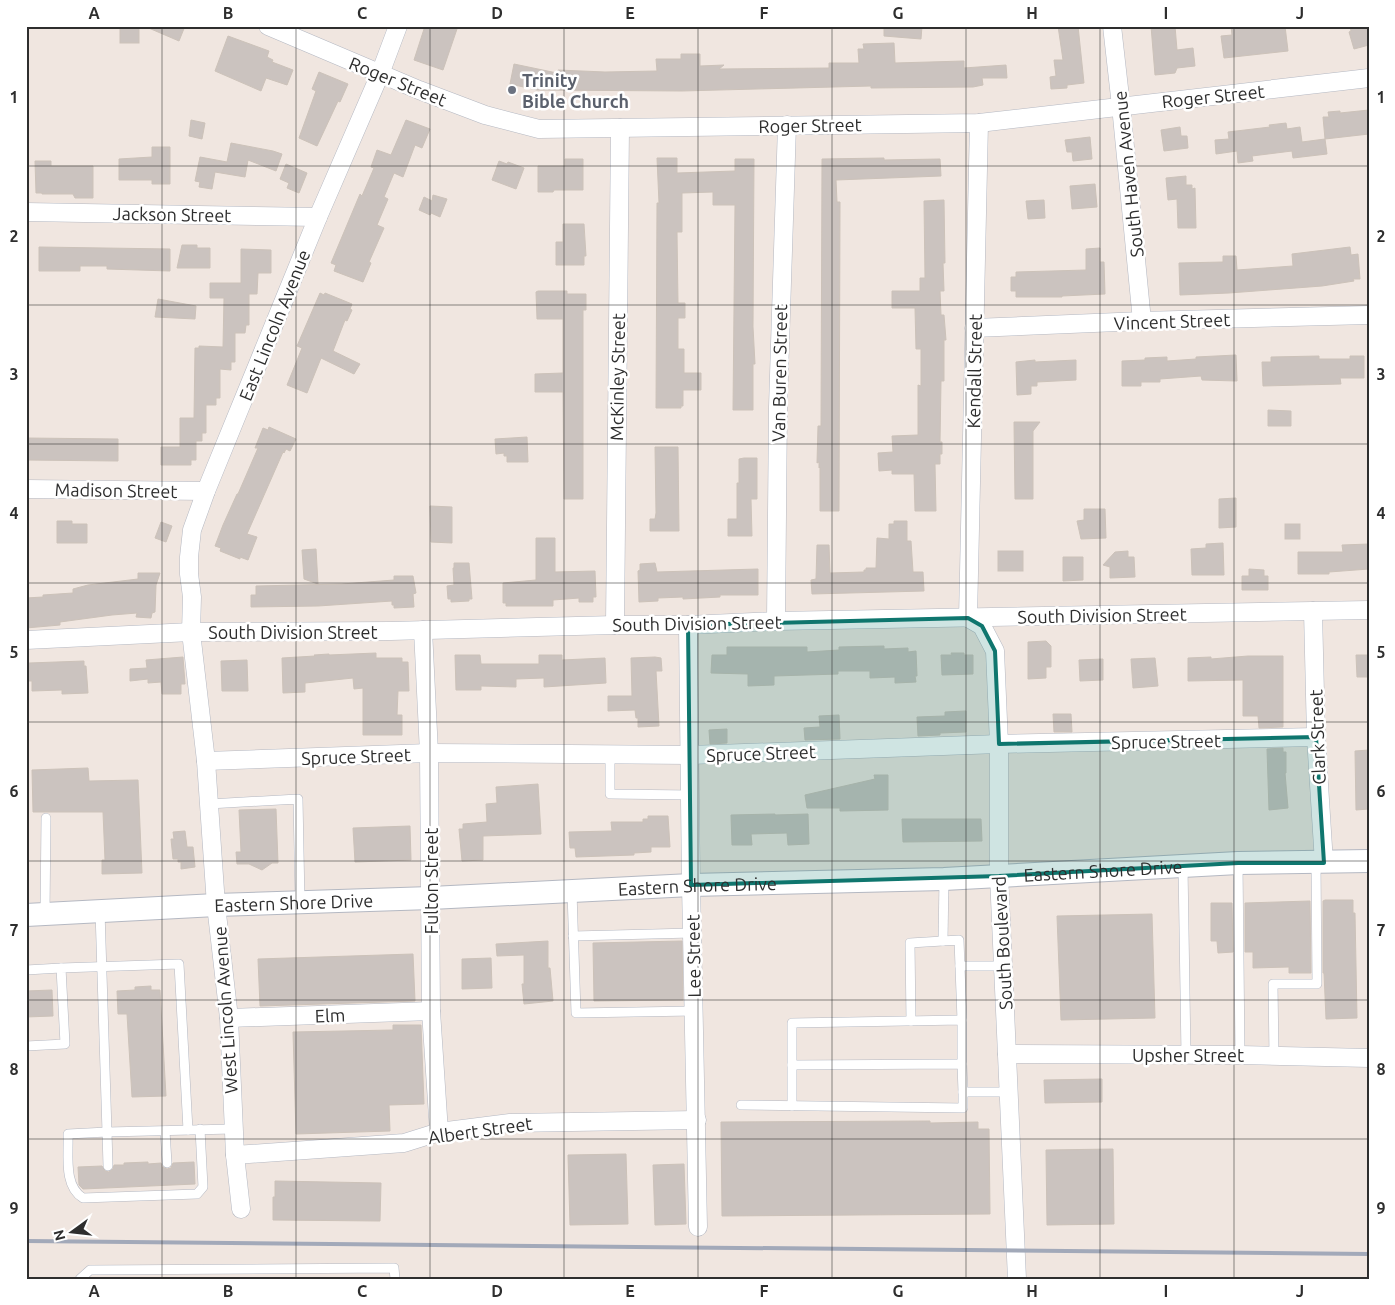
<svg xmlns="http://www.w3.org/2000/svg" width="1395" height="1305" font-family="Ubuntu,sans-serif">
	<style>
		.building { fill: #cbc3bf; stroke: #ccc2b9 }
		.lines { fill: none; stroke-linecap: round; stroke-linejoin: round }
		.service-casing { stroke: #b4b8c2; stroke-width: 10 }
		.minor-casing { stroke: #b4b8c2; stroke-width: 19 }
		.tertiary-casing { stroke: #b4b8c2; stroke-width: 24 }
		.service { stroke: #fff; stroke-width: 9 }
		.minor { stroke: #fff; stroke-width: 18 }
		.tertiary { stroke: #fff; stroke-width: 22 }
		.rail { stroke: #a2a9b9; stroke-width: 4 }
		.marked { fill: #0f766e; fill-opacity: 0.2; stroke: #0f766e; stroke-width: 4; stroke-linejoin: round }
		.grid { fill: none; stroke: #2e2e2e; stroke-width: 1; stroke-opacity: 0.55 }
		.worship-dot { fill: #6b7280; stroke: #fff; stroke-width: 2 }
		.labels { text-anchor: middle; dominant-baseline: central; stroke-width: 5; stroke-linejoin: round; paint-order: stroke }
		.worship-label { font-size: 18px; font-weight: bold; fill: #5b616d; stroke: #fff; text-anchor: start }
		.street-label { font-size: 18px; fill: #2e2e2e; stroke: #fff }
		.neatline { fill: none; stroke: #2e2e2e; stroke-width: 2 }
		.grid-label { font-size: 16px; text-anchor: middle; font-weight: bold; fill: #2e2e2e }
	</style>
	<rect width="100%" height="100%" fill="#f0e6e0"/>
	<g class="building">
		<rect x="120" y="26" width="19" height="17"/>
		<path d="M144 26H185L179 41Z"/>
		<path d="M425 26H458L443 70 414 60Z"/>
		<path d="M884 26H922L921 39 884 36Z"/>
		<path d="M1058 26H1078L1084 83 1067 85V88L1051 89 1050 77 1056 76 1054 60H1063Z"/>
		<path d="M1151 26H1175L1177 50 1193 48 1195 66 1177 68 1175 73 1155 75Z"/>
		<path d="M1231 26H1245V28L1285 26 1288 51 1224 58 1221 36 1232 35Z"/>
		<path d="M1350 26H1369V45L1354 49 1349 32 1351 31Z"/>
		<path d="M228 36 269 51 267 57 273 60 272 62 293 70 287 85 266 78 261 91 215 71Z"/>
		<path d="M894 43 895 63 964 61V68L1006 65 1007 78H982L983 85 973 87 871 88V86L682 91 537 90 510 84 514 64 557 73 558 70 605 72 657 71 656 59H681V54H700V66L724 65 719 69 829 68V63H859L858 49H864L863 44Z"/>
		<path d="M319 72 348 84 340 102 338 101 317 146 299 138 316 91 312 89Z"/>
		<path d="M1369 110V134L1325 139 1323 117H1329L1328 112 1340 111V113Z"/>
		<path d="M191 120 205 123 202 139 189 136Z"/>
		<path d="M406 120 430 129 422 148 415 145 403 177 394 173 384 197 388 199 377 225 384 228 369 262 371 263 363 282 334 271 336 265 331 263 360 194 362 196 374 168 371 167 377 150 391 155Z"/>
		<path d="M1286 123 1287 129 1300 127 1302 142 1325 139 1327 154 1293 158 1292 151 1252 156 1253 161 1238 163 1237 151 1216 154 1215 140 1229 139 1228 132 1270 127 1269 125Z"/>
		<path d="M1180 127 1181 136H1187L1188 148 1164 151 1161 130Z"/>
		<path d="M1090 137 1092 159 1073 161 1072 152H1067L1065 140Z"/>
		<path d="M231 143 273 151 282 154 276 171 248 160 245 177 215 172 212 189 199 187 200 182 195 181 200 157 227 162Z"/>
		<path d="M152 147H170V184H152V180H119V159L152 157Z"/>
		<path d="M657 158H677V173L735 171V159H754L753 327 755 364H753V410H733L735 205H713V192L682 193V232H677L678 303H685V318H678V349H684V373H701V390H683V406H681V408H656L657 203H659Z"/>
		<path d="M884 158V160L940 159 941 176 836 180 837 202H840L839 511H820V467L819 468V462L817 463 818 426H821L822 159Z"/>
		<path d="M565 159H583V190H554L553 192H538V166H565Z"/>
		<path d="M35 161H51V166H93V198H75L73 194H42V193H36Z"/>
		<path d="M499 161 507 164 508 162 524 168 516 189 492 180Z"/>
		<path d="M286 164 307 173 299 193 287 188 289 183 280 179Z"/>
		<path d="M1186 176V185H1192V189L1195 188 1196 228H1178L1177 199 1168 200 1166 178Z"/>
		<path d="M1095 184 1097 207 1072 209 1070 186Z"/>
		<path d="M433 195 447 199 440 217 431 213 430 215 419 210 424 197 432 201Z"/>
		<path d="M944 200 945 263H943L944 291H940L941 315H944L946 340H944V381H941L940 442H942V454H940V464H935L936 511H915L914 474H892V470L879 471 878 453 893 452 892 436 918 435V385L921 386V349H916L915 308H892V291H920V278H925L924 201Z"/>
		<path d="M1044 200 1045 218 1028 219 1026 201Z"/>
		<path d="M563 224H584L586 256H584V265H556V242H563Z"/>
		<path d="M182 245H197V248H210V268H177Z"/>
		<path d="M39 247 170 249V271L107 269V266H80V271H39Z"/>
		<path d="M1350 247 1351 255 1358 254 1360 279H1353L1354 281 1322 286 1229 293 1180 295 1179 263 1223 262V256H1236L1237 270 1293 266 1292 254Z"/>
		<path d="M1100 248V262H1104L1105 294 1062 296V297H1016V291H1011V277H1016V272L1086 270V249Z"/>
		<path d="M241 249 271 250V273H258L257 294H249V325H246L245 333H235V362H231V370L220 369V398H216V405H206V433H202V441H196V460H191V465H161V447H180V418H194L195 348H199V346L223 347 224 298H210V283H241Z"/>
		<path d="M538 291H567V294H586V310H583V499H564L563 392H535V374L563 373V319H537L536 292Z"/>
		<path d="M320 293 324 295 325 293 352 304 350 309 352 310 347 321 345 320 333 351 360 364 354 374 321 358 307 393 287 385 302 348 297 346Z"/>
		<path d="M158 299 196 306 195 319 155 317Z"/>
		<path d="M1236 355 1237 381 1202 380 1201 376 1160 379V382H1141V386H1122V361L1145 360V358L1167 357V361L1196 359V357Z"/>
		<path d="M1319 356V359H1350V356H1364V378H1340L1341 384 1263 386 1262 362H1271V357Z"/>
		<path d="M1035 360V362L1076 360V380L1037 382V386H1031V394L1017 395 1016 362Z"/>
		<path d="M1268 410 1291 411V426H1268Z"/>
		<path d="M1014 422H1040L1033 431V499H1015Z"/>
		<path d="M269 427 296 439 290 451 286 449 284 453 283 452 247 534 257 537 248 560 240 557V559L220 551 221 548 215 546 223 525 237 494H238L258 448H255L263 428 268 430Z"/>
		<path d="M527 437 528 462H507V456H504V453L496 454 495 439Z"/>
		<path d="M26 438 118 439V461L26 460Z"/>
		<path d="M655 447H678L679 531H650V519H655L656 513Z"/>
		<path d="M744 458H757V499H751L752 536H728V519H737V483H739V459Z"/>
		<path d="M1236 498V527L1219 528V499Z"/>
		<path d="M430 506 452 507V543L431 542Z"/>
		<path d="M1084 509H1105L1106 538 1081 539 1077 521 1084 520Z"/>
		<path d="M57 521H72V524H87V543H57Z"/>
		<path d="M894 521H907V541H911L913 572H923L924 591 812 594 811 580 816 579 817 545H829L830 573 864 572V570H866V568H876L877 538 889 539V524H894Z"/>
		<path d="M161 522 172 526 166 542 155 538Z"/>
		<rect x="1285" y="524" width="15" height="15"/>
		<path d="M536 538H555V572L595 571 596 597H593V602H579V598L553 600V606H506V603H503V583L536 580Z"/>
		<path d="M1223 543 1224 575H1192L1191 549 1206 548V544Z"/>
		<path d="M1369 544V569L1329 572V574H1298V552H1343L1342 545Z"/>
		<path d="M316 549 318 584 304 579 302 550Z"/>
		<rect x="998" y="551" width="25" height="20"/>
		<path d="M1128 551V557H1134L1135 577 1110 578V567L1103 565 1115 552Z"/>
		<path d="M1063 557H1083V580L1063 581Z"/>
		<path d="M454 563H469L472 599H469V601L451 602V599H448L447 586 454 585 453 568H454Z"/>
		<path d="M655 563 657 572 758 569V595H720V597L683 599V597L658 598V601L639 602 638 571 640 570V564Z"/>
		<path d="M1249 569 1264 570V576H1268V590H1242V576H1249Z"/>
		<path d="M138 573H160L156 585 155 612 152 613 151 618 136 617 137 613 112 615 60 622V625L26 628V598L43 597V595L73 593V589L88 585 138 579Z"/>
		<path d="M394 576H413L416 593 413 594 414 607 394 608V605H392V601L318 606 251 607V595H256V586L342 584 394 580Z"/>
		<path d="M1046 641 1051 646V667H1046V678L1028 679V642Z"/>
		<path d="M884 646V649L908 648V652L916 651 917 676H915L916 682 895 683V677L870 678V671H838V674L774 676V685L748 686V674L711 673 712 655H727V647H807V652L839 650V647Z"/>
		<path d="M376 653V658H402V662H408L409 691H398L397 715H402V735H363V688L354 689 353 678 305 683V692L283 693 282 658 315 656 314 655 329 654V655Z"/>
		<path d="M951 653H964V655H973V674L942 675 941 655H952Z"/>
		<path d="M455 655H480L481 664H539V655H562V660L605 658 606 683 544 687V678L516 679V687L481 686V690H456Z"/>
		<path d="M1356 655H1369V677H1357Z"/>
		<path d="M1248 656H1283V727L1259 728 1258 716H1243V680L1188 681V658L1211 657V659Z"/>
		<path d="M183 657 185 684H181V694H162L161 682 148 683V679L130 681V669L147 668 146 660Z"/>
		<path d="M655 657 661 658 662 671H656L659 726 638 727V718H636L635 710 608 711V696H632L631 658Z"/>
		<path d="M1155 658 1158 686 1133 688 1131 659Z"/>
		<path d="M1103 659V680L1080 681 1079 660Z"/>
		<path d="M247 660 248 691H222L221 661Z"/>
		<path d="M84 661V666H86L88 693 62 694V690L32 691V681H27V669H29V663Z"/>
		<path d="M966 711V732L940 733V735L918 736 917 717 945 716V712Z"/>
		<path d="M1053 714H1071L1072 732H1054Z"/>
		<path d="M839 715 840 739 805 740 804 728 820 727 819 716Z"/>
		<path d="M727 729V743L710 744 709 730Z"/>
		<path d="M1283 748V752H1286V773H1285L1288 808 1269 810 1267 749Z"/>
		<path d="M1369 750V809L1356 810 1355 751Z"/>
		<path d="M88 768 89 781 138 780 142 873 102 874V860H105L103 812H33L32 770Z"/>
		<path d="M874 775H888V810L840 811V808H807L805 795 875 779Z"/>
		<path d="M538 784 541 834 483 836V860L462 861 459 829H463V824L487 822 486 804 497 803 496 787Z"/>
		<path d="M276 809 278 863H272L262 870 249 864H237L236 852H241L239 810Z"/>
		<path d="M775 814V815L808 814 809 844 788 845 787 833 751 834 752 845H732L731 815Z"/>
		<path d="M648 816H668L670 847H651V852L634 853V855L576 857 575 848H570L569 832 612 831 611 822H643V819H648Z"/>
		<path d="M902 819H981L982 841 903 842Z"/>
		<path d="M410 826 411 860 355 862 353 828Z"/>
		<path d="M185 831 187 847H193L195 867 181 869V862H178V859H173L171 839H174L173 832Z"/>
		<path d="M1325 900H1353V913H1355L1357 1018 1326 1019 1324 973H1323V901Z"/>
		<path d="M1310 901 1311 973H1289V967L1253 968V952H1245V903Z"/>
		<path d="M1211 903H1232L1233 952 1218 953 1217 941H1211Z"/>
		<path d="M1152 914 1155 1018 1061 1020 1057 916Z"/>
		<path d="M548 941V968H550L553 1001 524 1004 522 984H524V955L497 956 496 944Z"/>
		<path d="M682 941 683 1000 594 1001 593 943Z"/>
		<path d="M413 954 415 1001 260 1006 258 959Z"/>
		<path d="M491 958 492 988 462 989V959Z"/>
		<path d="M151 986V990H160L166 1096 132 1097 127 1014H118L117 991 135 990V987Z"/>
		<path d="M52 990 53 1016 26 1017V991Z"/>
		<path d="M393 1025H421L424 1104 389 1105 390 1131 296 1134 293 1032 393 1030Z"/>
		<path d="M1102 1079V1102L1045 1103 1044 1080Z"/>
		<path d="M930 1121V1123L978 1122V1129H989L990 1214 722 1216 721 1122Z"/>
		<path d="M1113 1149 1114 1224 1047 1225 1046 1150Z"/>
		<path d="M626 1154 628 1224 570 1225 568 1155Z"/>
		<path d="M148 1162V1164L161 1163 162 1167 167 1169 171 1168 173 1163 194 1162 195 1184 83 1189 79 1185 78 1167 102 1166 105 1171 109 1172 113 1169 114 1165H124V1163Z"/>
		<path d="M684 1164 686 1224 655 1225 653 1165Z"/>
		<path d="M275 1181 381 1183 380 1221 273 1220V1197H275Z"/>
	</g>
	<g class="lines">
		<g class="service-casing">
			<g id="service">
				<path d="M610 754V794L691 795"/>
				<path d="M209 804 298 799 300 902"/>
				<path d="M1238 863 1240 1055"/>
				<path d="M1183 866 1186 1055"/>
				<path d="M572 892 576 1013 694 1011"/>
				<path d="M100 911 107 1132 233 1129"/>
				<path d="M45 914 46 818"/>
				<path d="M573 936 692 933"/>
				<path d="M943 941 944 879"/>
				<path d="M960 966H1003"/>
				<path d="M26 970 61 968"/>
				<path d="M911 1021 910 943 959 940 962 1020"/>
				<path d="M26 1046 65 1044 61 968 179 964 188 1130"/>
				<path d="M1274 1056 1273 984H1317L1316 863"/>
				<path d="M792 1065V1023L962 1020V1064"/>
				<path d="M741 1105 963 1108V1092H1009"/>
				<path d="M792 1106V1065L962 1064 963 1092"/>
				<path d="M165 1131 167 1163"/>
				<path d="M108 1166 107 1132 68 1134C69 1154 63 1186 83 1198L197 1194 203 1187 200 1129"/>
				<path d="M80 1279 90 1270 394 1268 395 1279"/>
			</g>
		</g>
		<g class="minor-casing">
			<g id="minor">
				<path d="M268 26 419 90 485 115 539 129 979 123 1369 78"/>
				<path d="M1112 26 1121 106 1142 321"/>
				<path d="M979 123 968 618 982 626 995 651 999 744V876L1017 1279"/>
				<path d="M26 212 318 217"/>
				<path d="M974 328 1142 321 1369 315"/>
				<path d="M26 489 206 491"/>
				<path d="M1313 611 1316 737 1324 863"/>
				<path d="M776 621 778 407 787 125"/>
				<path d="M615 625 620 128"/>
				<path d="M688 625 691 885 698 1227"/>
				<path d="M423 630 429 753 431 1011 439 1132"/>
				<path d="M26 640 191 632 391 631 615 625H688L776 621 1369 610"/>
				<path d="M206 761 429 753 690 755 999 744 1316 737"/>
				<path d="M229 1018 431 1011"/>
				<path d="M1007 1054 1240 1055 1369 1058"/>
				<path d="M235 1155 404 1143 439 1132 510 1123 697 1120"/>
				<path d="M241 1209 235 1155 229 1018 216 905 206 761 191 632 192 597 189 574V557L192 530 206 491 318 217 380 74 398 26"/>
			</g>
		</g>
		<g class="tertiary-casing">
			<g id="tertiary">
				<path id="s1" d="M26 915 216 905 431 898 691 885 944 879 1238 863 1369 861"/>
			</g>
		</g>
		<use href="#service" class="service"/>
		<use href="#minor" class="minor"/>
		<use href="#tertiary" class="tertiary"/>
		<path class="rail" d="M26 1241 1369 1254"/>
	</g>
	<path class="marked" d="M968 618 982 626 995 651 999 744 1316 737 1324 863H1238L999 876 691 885 688 625Z"/>
	<path class="grid" d="M162 26V1279M296 26V1279M430 26V1279M564 26V1279M698 26V1279M832 26V1279M966 26V1279M1100 26V1279M1234 26V1279M26 166H1369M26 305H1369M26 444H1369M26 583H1369M26 722H1369M26 861H1369M26 1000H1369M26 1139H1369"/>
	<circle class="worship-dot" cx="512" cy="90" r="5"/>
	<g class="labels">
		<g class="worship-label">
			<text x="522" y="80">Trinity<tspan x="522" dy="21">Bible Church</tspan></text>
		</g>
		<g class="street-label">
			<text transform="translate(398 81) rotate(22)">Roger Street</text>
			<text transform="translate(1213 96) rotate(-6)">Roger Street</text>
			<text transform="translate(810 125) rotate(-1)">Roger Street</text>
			<text transform="translate(1128 174) rotate(-96)">South Haven Avenue</text>
			<text transform="translate(172 214) rotate(1)">Jackson Street</text>
			<text transform="translate(1172 321) rotate(-2)">Vincent Street</text>
			<text transform="translate(274 325) rotate(-68)">East Lincoln Avenue</text>
			<text transform="translate(974 371) rotate(-89)">Kendall Street</text>
			<text transform="translate(779 373) rotate(-89)">Van Buren Street</text>
			<text transform="translate(617 377) rotate(-89)">McKinley Street</text>
			<text transform="translate(116 490) rotate(1)">Madison Street</text>
			<text transform="translate(1102 615) rotate(-1)">South Division Street</text>
			<text transform="translate(697 623) rotate(-1)">South Division Street</text>
			<text x="293" y="632">South Division Street</text>
			<text transform="translate(1317 737) rotate(-92)">Clark Street</text>
			<text transform="translate(1166 741) rotate(-1)">Spruce Street</text>
			<text transform="translate(761 753) rotate(-2)">Spruce Street</text>
			<text transform="translate(356 756) rotate(-2)">Spruce Street</text>
			<text stroke="none"><textPath href="#s1" startOffset="1078">Eastern Shore Drive</textPath></text>
			<text transform="translate(431 881) rotate(-90)">Fulton Street</text>
			<text stroke="none"><textPath href="#s1" startOffset="672">Eastern Shore Drive</textPath></text>
			<text stroke="none"><textPath href="#s1" startOffset="268">Eastern Shore Drive</textPath></text>
			<text transform="translate(1002 943) rotate(-93)">South Boulevard</text>
			<text transform="translate(693 956) rotate(-91)">Lee Street</text>
			<text transform="translate(225 1010) rotate(-94)">West Lincoln Avenue</text>
			<text transform="translate(330 1015) rotate(-2)">Elm</text>
			<text x="1188" y="1055">Upsher Street</text>
			<text transform="translate(480 1130) rotate(-8)">Albert Street</text>
		</g>
	</g>
	<rect width="1395" height="1305" fill="none" stroke="#ffffff" stroke-width="55"/>
	<g transform="translate(72 1232) rotate(255)" stroke="#ffffff" stroke-width="4" paint-order="stroke">
	<path d="M0-4L9 19L0 12L-9 19Z" fill="#2e2e2e"/>
	<text y="-8" font-size="14" font-weight="bold" text-anchor="middle" fill="#2e2e2e">N</text>
	</g>
	<rect x="28" y="28" width="1340" height="1250" class="neatline"/>
	<g class="grid-label">
		<text x="94" y="19">A</text>
		<text x="228" y="19">B</text>
		<text x="362" y="19">C</text>
		<text x="497" y="19">D</text>
		<text x="630" y="19">E</text>
		<text x="764" y="19">F</text>
		<text x="898" y="19">G</text>
		<text x="1032" y="19">H</text>
		<text x="1166" y="19">I</text>
		<text x="1300" y="19">J</text>
		<text x="14" y="103">1</text>
		<text x="1381" y="103">1</text>
		<text x="14" y="242">2</text>
		<text x="1381" y="242">2</text>
		<text x="14" y="380">3</text>
		<text x="1381" y="380">3</text>
		<text x="14" y="519">4</text>
		<text x="1381" y="519">4</text>
		<text x="14" y="658">5</text>
		<text x="1381" y="658">5</text>
		<text x="14" y="797">6</text>
		<text x="1381" y="797">6</text>
		<text x="14" y="936">7</text>
		<text x="1381" y="936">7</text>
		<text x="14" y="1075">8</text>
		<text x="1381" y="1075">8</text>
		<text x="14" y="1214">9</text>
		<text x="1381" y="1214">9</text>
		<text x="94" y="1297">A</text>
		<text x="228" y="1297">B</text>
		<text x="362" y="1297">C</text>
		<text x="497" y="1297">D</text>
		<text x="630" y="1297">E</text>
		<text x="764" y="1297">F</text>
		<text x="898" y="1297">G</text>
		<text x="1032" y="1297">H</text>
		<text x="1166" y="1297">I</text>
		<text x="1300" y="1297">J</text>
	</g>
</svg>
